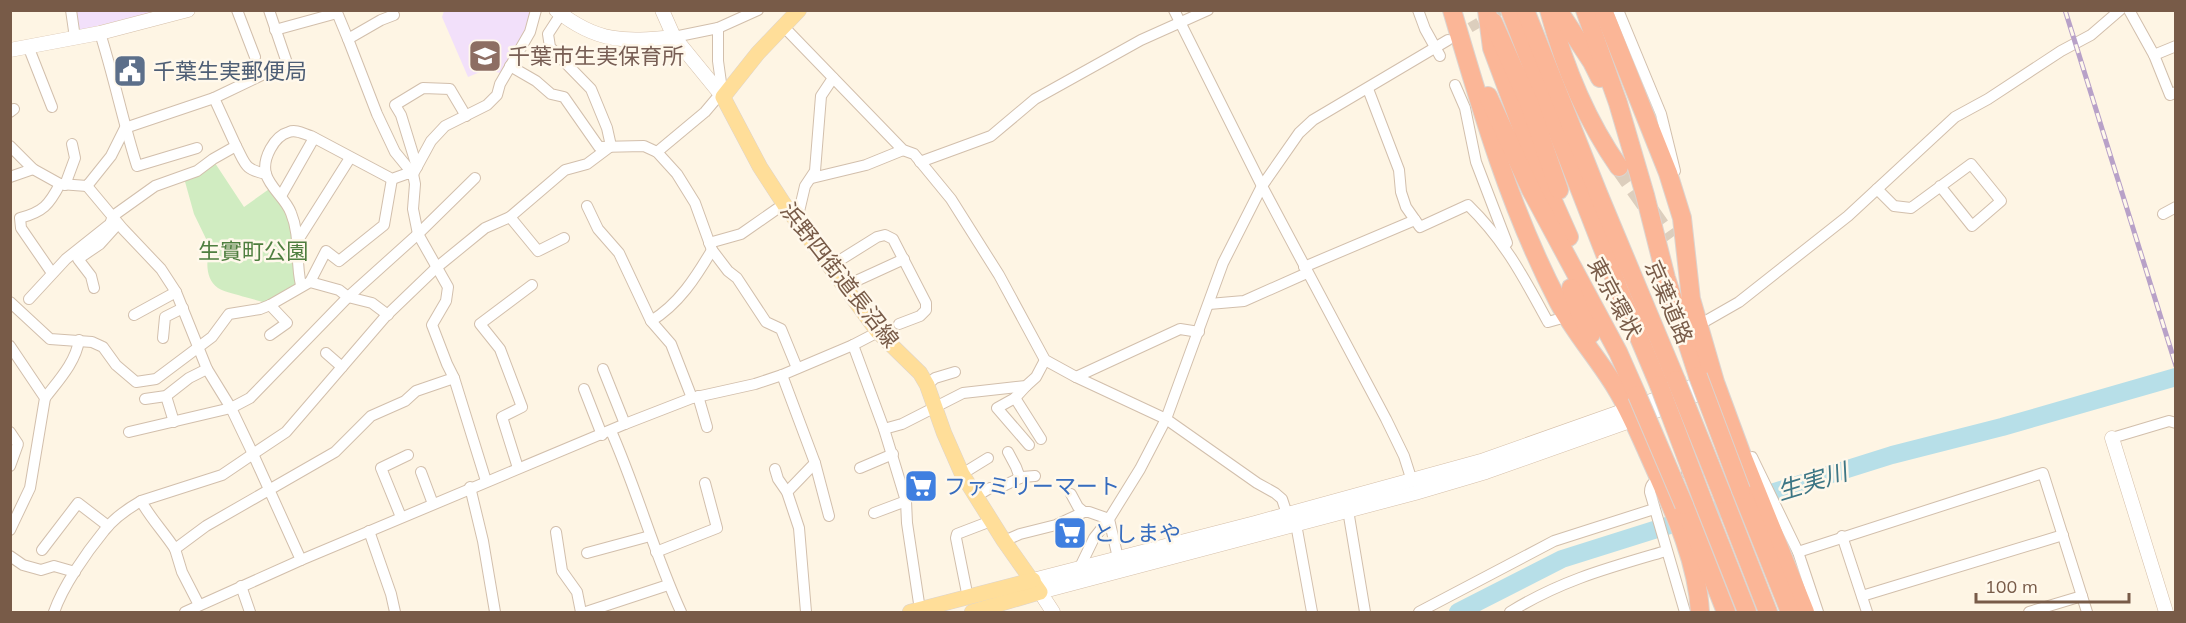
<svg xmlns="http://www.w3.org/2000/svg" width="2186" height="623" font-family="Mulish,'Noto Sans JP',sans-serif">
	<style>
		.education { fill: #f2e0fa }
		.green { fill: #d0ecc1 }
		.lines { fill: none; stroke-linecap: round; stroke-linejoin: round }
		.river { stroke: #b7dfe8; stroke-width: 18 }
		.street-tunnel { stroke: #dccebd; stroke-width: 10; stroke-dasharray: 10 5; stroke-linecap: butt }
		.highway-tunnel { stroke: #dccebd; stroke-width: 18; stroke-dasharray: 18 9; stroke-linecap: butt }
		.street-casing { stroke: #d2bfac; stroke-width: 12 }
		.secondary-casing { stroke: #d5bfa9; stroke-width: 15 }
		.primary-casing { stroke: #dcd4cf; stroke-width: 16 }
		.highway-casing { stroke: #dcd4cf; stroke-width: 20 }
		.street { stroke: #fff; stroke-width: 10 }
		.secondary { stroke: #fff; stroke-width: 14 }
		.primary { stroke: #ffde99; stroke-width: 15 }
		.highway { stroke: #fbb697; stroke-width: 18 }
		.rail-casing { stroke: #b8a1c8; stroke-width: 5 }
		.rail { stroke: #fff8eb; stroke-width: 3; stroke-dasharray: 9; stroke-linecap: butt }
		.highway-bridge-casing { stroke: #dcd4cf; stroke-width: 20; stroke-linecap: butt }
		.highway-bridge { stroke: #fbb697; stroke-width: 18 }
		.labels { text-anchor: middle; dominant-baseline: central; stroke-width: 5; stroke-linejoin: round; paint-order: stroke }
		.education-label { font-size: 22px; fill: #785e54; stroke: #fff8eb; text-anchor: start }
		.service-label { font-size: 22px; fill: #4e5e75; stroke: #fff8eb; text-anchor: start }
		.park-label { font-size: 22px; fill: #4e7e3f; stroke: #fff8eb }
		.street-label { font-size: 22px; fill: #785b48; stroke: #fff8eb }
		.shop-label { font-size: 22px; fill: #366cbe; stroke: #fff8eb; text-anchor: start }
		.water-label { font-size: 24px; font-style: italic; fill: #3d7685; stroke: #fff8eb }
	</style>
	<rect width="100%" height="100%" fill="#fef5e4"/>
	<g class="education">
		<path d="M75 10 160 11 80 30Z"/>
		<path d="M444 11H533L529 28 501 73 485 70 468 77 442 17Z"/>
	</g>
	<path class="green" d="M213 160 244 207 272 187 288 213 294 231 298 285 265 303C255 299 223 292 218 288 205 279 206 260 210 247L194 214 184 178Z"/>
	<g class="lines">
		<path class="river" d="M1458 612 1562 559 1892 455 2002 427 2176 377"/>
		<path class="street-tunnel" d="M1457 35 1501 10"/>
		<path class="highway-tunnel" d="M1619 167 1670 239"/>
		<g class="street-casing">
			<g id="street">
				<path d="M71 10 75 38"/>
				<path d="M237 10 255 57"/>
				<path d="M336 10 348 39"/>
				<path d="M1174 10 1262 186 1386 419 1404 456 1412 481"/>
				<path d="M1418 10 1425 29 1440 56"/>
				<path d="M1618 10 1661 114 1675 171"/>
				<path d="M2129 10 2154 55 2170 95 2176 92"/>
				<path d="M394 15 381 20 348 39 377 114 395 152 413 174 415 184 413 209 418 234 448 287 446 301 432 325 447 364 454 378 486 481"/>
				<path d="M783 26 903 150 914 154 951 199 999 275 1045 360 1076 377 1166 419 1257 483 1275 493 1282 499 1287 514"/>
				<path d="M275 30 337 13"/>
				<path d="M100 33C114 77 123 122 137 166L197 148"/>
				<path d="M674 37 718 28 758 10"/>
				<path d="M28 46 52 107"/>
				<path d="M2154 55 2176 46"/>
				<path d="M510 66 536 81 551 94 564 97 599 147 644 146 657 152 677 174 695 203 712 250 728 271 737 278 766 322 781 329 797 368"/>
				<path d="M1455 85 1465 108 1476 162 1507 243"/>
				<path d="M1368 89 1399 170 1401 192 1406 207 1420 227 1468 205C1505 241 1524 278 1548 322L1566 317"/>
				<path d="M10 112 14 109"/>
				<path d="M10 146 33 169 60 184 87 186 111 156 125 128 214 98"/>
				<path d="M236 146C246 165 244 169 266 174"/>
				<path d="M657 152 705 112 716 99 723 97 718 61V28"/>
				<path d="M920 162 991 136 1035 99 1141 40 1208 10"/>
				<path d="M417 167 401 115 395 105 423 88 450 89 466 116"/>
				<path d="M10 177 33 169"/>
				<path d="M812 178 866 165 903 150"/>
				<path d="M65 185 75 158 72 144"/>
				<path d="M87 186 123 229 161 269 176 292 207 369 231 408 253 454 286 432 385 317 436 268 485 228 510 217 538 251 564 238"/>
				<path d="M1877 189 1894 206 1911 208 1971 164 2001 201 1972 226 1940 186"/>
				<path d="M281 196 314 138"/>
				<path d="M587 206 598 229 619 253 651 321 671 344 692 398"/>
				<path d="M2163 214 2176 207"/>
				<path d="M510 217 565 170 587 164 611 146 607 128 591 89 550 47 548 34 561 14"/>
				<path d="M797 220 805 186 815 171 821 96 833 78"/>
				<path d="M298 240 350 158"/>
				<path d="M709 243 741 234 784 204"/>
				<path d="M829 267 877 237 885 235 893 239 926 303V310L920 316 899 324"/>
				<path d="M1304 267 1415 220"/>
				<path d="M52 273 21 228 20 218C43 212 49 205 60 184"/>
				<path d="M856 281 904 259"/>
				<path d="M310 282 326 251 339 261 384 225 392 179"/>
				<path d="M301 285C295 261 301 237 291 213 286 199 270 188 266 174 262 159 274 136 289 132 296 129 304 134 311 136L392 179 406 174H413L431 141 445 126 487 105 497 95 500 84 530 32 536 10"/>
				<path d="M94 288 91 276 78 259 100 244 118 224"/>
				<path d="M29 299 66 259 110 224 113 216 155 186 197 171 213 159 236 146 214 98 287 63 269 10"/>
				<path d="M10 302 50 339 92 342 103 347 116 365 136 382 156 379 212 337 229 314 260 309 270 305 310 282 339 290 348 297 372 303 388 315"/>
				<path d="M1209 304 1244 301 1307 273"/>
				<path d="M134 315 176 292"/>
				<path d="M651 321C679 304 696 277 712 250"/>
				<path d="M1697 326 1739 302 1848 216 1955 117 1988 99 2061 51 2091 35 2120 10"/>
				<path d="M270 335 287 323 270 305"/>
				<path d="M163 338 165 317 183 308"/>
				<path d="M853 345 884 429 906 501 907 523 920 610"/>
				<path d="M10 346 45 398 30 488 10 530"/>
				<path d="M326 353 342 367"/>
				<path d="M603 369 625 424"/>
				<path d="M782 375 815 463 829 516"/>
				<path d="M1076 377 1180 329 1199 332"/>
				<path d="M927 385 935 378 955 372"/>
				<path d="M1026 386 1015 398 997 408 1029 445"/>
				<path d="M584 389 602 435"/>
				<path d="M166 396 174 422"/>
				<path d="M698 396 707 427"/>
				<path d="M45 398C58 381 76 362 79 340"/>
				<path d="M1015 398 1041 439"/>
				<path d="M145 399 166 396 189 378 207 369"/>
				<path d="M884 429 902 424 963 393 1026 386 1036 377 1045 360"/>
				<path d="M611 431C637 490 654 553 681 612"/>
				<path d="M10 432 18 444 10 466"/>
				<path d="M129 432 231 408 250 398 348 297 418 234 475 178"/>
				<path d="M2112 438 2169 421 2176 423"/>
				<path d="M1008 452 1016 467 1020 478"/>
				<path d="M518 468 502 417 522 407 500 349 480 324 532 285"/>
				<path d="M860 468 893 454"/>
				<path d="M775 469 778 479 787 492 799 528 806 612"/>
				<path d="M421 472 433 504"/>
				<path d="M1687 473 1752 457 1798 552 1818 612"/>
				<path d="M962 474 988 458"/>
				<path d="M1663 479C1655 481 1650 483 1650 492L1685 612"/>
				<path d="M470 487 483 541 495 612"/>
				<path d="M787 492 815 463"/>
				<path d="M1071 494 1078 507 1084 512"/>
				<path d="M975 497 990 488H999L1022 477 1035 476"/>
				<path d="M1348 510 1365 612"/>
				<path d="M874 513 906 501"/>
				<path d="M401 517 381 468 408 455"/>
				<path d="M1296 524 1312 612"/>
				<path d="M369 531 391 594 395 612"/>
				<path d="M556 532 562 571 577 592 581 612"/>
				<path d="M1842 536 1867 612"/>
				<path d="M1004 541 1020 534 1056 525 1084 512H1089L1109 519 1094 538 1080 567"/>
				<path d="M175 549 182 572 199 605"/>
				<path d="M42 550 78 503 108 526"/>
				<path d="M656 552 717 528 705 483"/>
				<path d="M1798 552 2043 473 2087 612"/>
				<path d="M587 553 650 536"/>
				<path d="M10 556 23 565 41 570 54 566 75 572"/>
				<path d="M1118 558 1109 519 1140 469 1166 419 1223 263 1262 186 1299 133 1313 120 1448 40"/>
				<path d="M301 560 253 454 222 475 141 501C151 519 164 532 175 549L206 526 335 452 371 416 405 401 416 391 454 378"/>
				<path d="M241 586 250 612"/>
				<path d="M1862 596 2063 535"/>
				<path d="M968 598 956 538 957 534 991 521"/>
				<path d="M54 612C63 586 86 553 104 531 114 518 127 509 141 501"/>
				<path d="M185 612 301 560 625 424 692 398 755 384 782 375 853 345 878 332"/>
				<path d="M586 612 668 585"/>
				<path d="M1419 612 1554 541 1654 509"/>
				<path d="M1510 612C1562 580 1608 568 1666 551"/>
				<path d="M2029 612 2082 596"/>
			</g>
		</g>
		<g class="secondary-casing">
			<g id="secondary">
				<path d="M556 10C597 43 625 42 674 37"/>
				<path d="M662 10 674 37 723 97"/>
				<path d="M10 50 100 33 188 10"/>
				<path d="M2112 438 2166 612"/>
				<path d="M1033 580 1255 523 1481 461 1696 385 1710 383"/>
				<path d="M1053 612 1040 592 1415 493 1486 472 1633 420 1701 393 1711 385"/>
			</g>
		</g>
		<g class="primary-casing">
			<g id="primary">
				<path d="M799 10 758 53 723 97 760 167 784 204 878 332 920 373 927 385 944 433 962 474 1004 541 1040 592 972 612"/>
				<path d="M910 612 1033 580"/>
			</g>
		</g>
		<g class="highway-casing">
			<g id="highway">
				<path d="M1452 10C1481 109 1510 209 1558 301 1574 332 1598 358 1616 388 1629 409 1638 431 1648 453 1670 503 1697 557 1700 612"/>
				<path d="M1487 10 1492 48 1529 147 1569 237"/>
				<path d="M1510 10 1619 290 1659 385"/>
				<path d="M1525 10 1598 193 1676 380"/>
				<path d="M1549 10C1564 66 1586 120 1619 167"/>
				<path d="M1558 10 1592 62 1600 78"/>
				<path d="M1585 10 1618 103 1645 195 1666 278 1698 376"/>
				<path d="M1603 10 1668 173 1682 218 1691 299 1715 382 1743 458 1805 612"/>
				<path d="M1493 22 1529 103 1559 190"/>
				<path d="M1488 96 1531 190 1618 352 1637 395"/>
				<path d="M1571 288 1581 315 1591 334"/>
				<path d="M1741 490 1790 612"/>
				<path d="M1722 494 1768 612"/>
				<path d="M1703 501 1747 612"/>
				<path d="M1684 505 1726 612"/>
			</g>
		</g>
		<use href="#street" class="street"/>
		<use href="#secondary" class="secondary"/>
		<use href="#primary" class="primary"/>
		<use href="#highway" class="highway"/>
		<g class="rail-casing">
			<path id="rail" d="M2065 10 2176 366"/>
		</g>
		<use href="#rail" class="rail"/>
		<g class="highway-bridge-casing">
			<g id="highway-bridge">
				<path d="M1698 376 1741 490"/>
				<path d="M1676 380 1722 494"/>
				<path d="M1659 385 1703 501"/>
				<path d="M1637 395 1684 505"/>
			</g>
		</g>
		<use href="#highway-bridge" class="highway-bridge"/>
	</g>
	<defs>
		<g id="school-square" transform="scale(1.725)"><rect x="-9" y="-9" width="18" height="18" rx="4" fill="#8d6e63" stroke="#fff8eb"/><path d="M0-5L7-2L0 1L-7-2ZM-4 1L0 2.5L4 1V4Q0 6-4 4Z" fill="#fff"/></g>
		<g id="civic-square" transform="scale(1.725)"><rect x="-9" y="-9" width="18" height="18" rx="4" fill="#5c6f8a" stroke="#fff8eb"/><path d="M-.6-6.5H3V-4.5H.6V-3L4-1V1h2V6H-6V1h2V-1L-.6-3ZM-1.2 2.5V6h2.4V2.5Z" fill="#fff"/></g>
		<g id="supermarket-square" transform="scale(1.725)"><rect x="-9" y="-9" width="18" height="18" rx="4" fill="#3f7fe0" stroke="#fff8eb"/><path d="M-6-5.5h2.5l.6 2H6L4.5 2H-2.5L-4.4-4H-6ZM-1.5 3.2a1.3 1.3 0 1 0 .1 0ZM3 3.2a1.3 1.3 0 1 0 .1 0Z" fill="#fff"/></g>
	</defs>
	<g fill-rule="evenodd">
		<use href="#school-square" x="485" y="56"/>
		<use href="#civic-square" x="130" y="71"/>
		<use href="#supermarket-square" x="921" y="486"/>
		<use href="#supermarket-square" x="1070" y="533"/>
	</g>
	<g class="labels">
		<g class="education-label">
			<text x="508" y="56">千葉市生実保育所</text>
		</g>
		<g class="service-label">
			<text x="153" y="71">千葉生実郵便局</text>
		</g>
		<g class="park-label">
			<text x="253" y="251">生實町公園</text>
		</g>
		<g class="street-label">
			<text transform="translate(840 275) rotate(52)">浜野四街道長沼線</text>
			<text transform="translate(1615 298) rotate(62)">東京環状</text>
			<text transform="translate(1669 302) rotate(67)">京葉道路</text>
		</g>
		<g class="shop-label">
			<text x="944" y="486">ファミリーマート</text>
			<text x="1093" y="533">としまや</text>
		</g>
		<g class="water-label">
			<text transform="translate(1812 481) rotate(-17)">生実川</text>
		</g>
	</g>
	<rect width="2186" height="623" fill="none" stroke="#785b48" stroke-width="24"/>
	<path d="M1976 593v9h153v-9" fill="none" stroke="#785b48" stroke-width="3"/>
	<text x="1985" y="593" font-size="18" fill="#785b48" stroke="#fff8eb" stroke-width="4.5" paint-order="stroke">100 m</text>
</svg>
